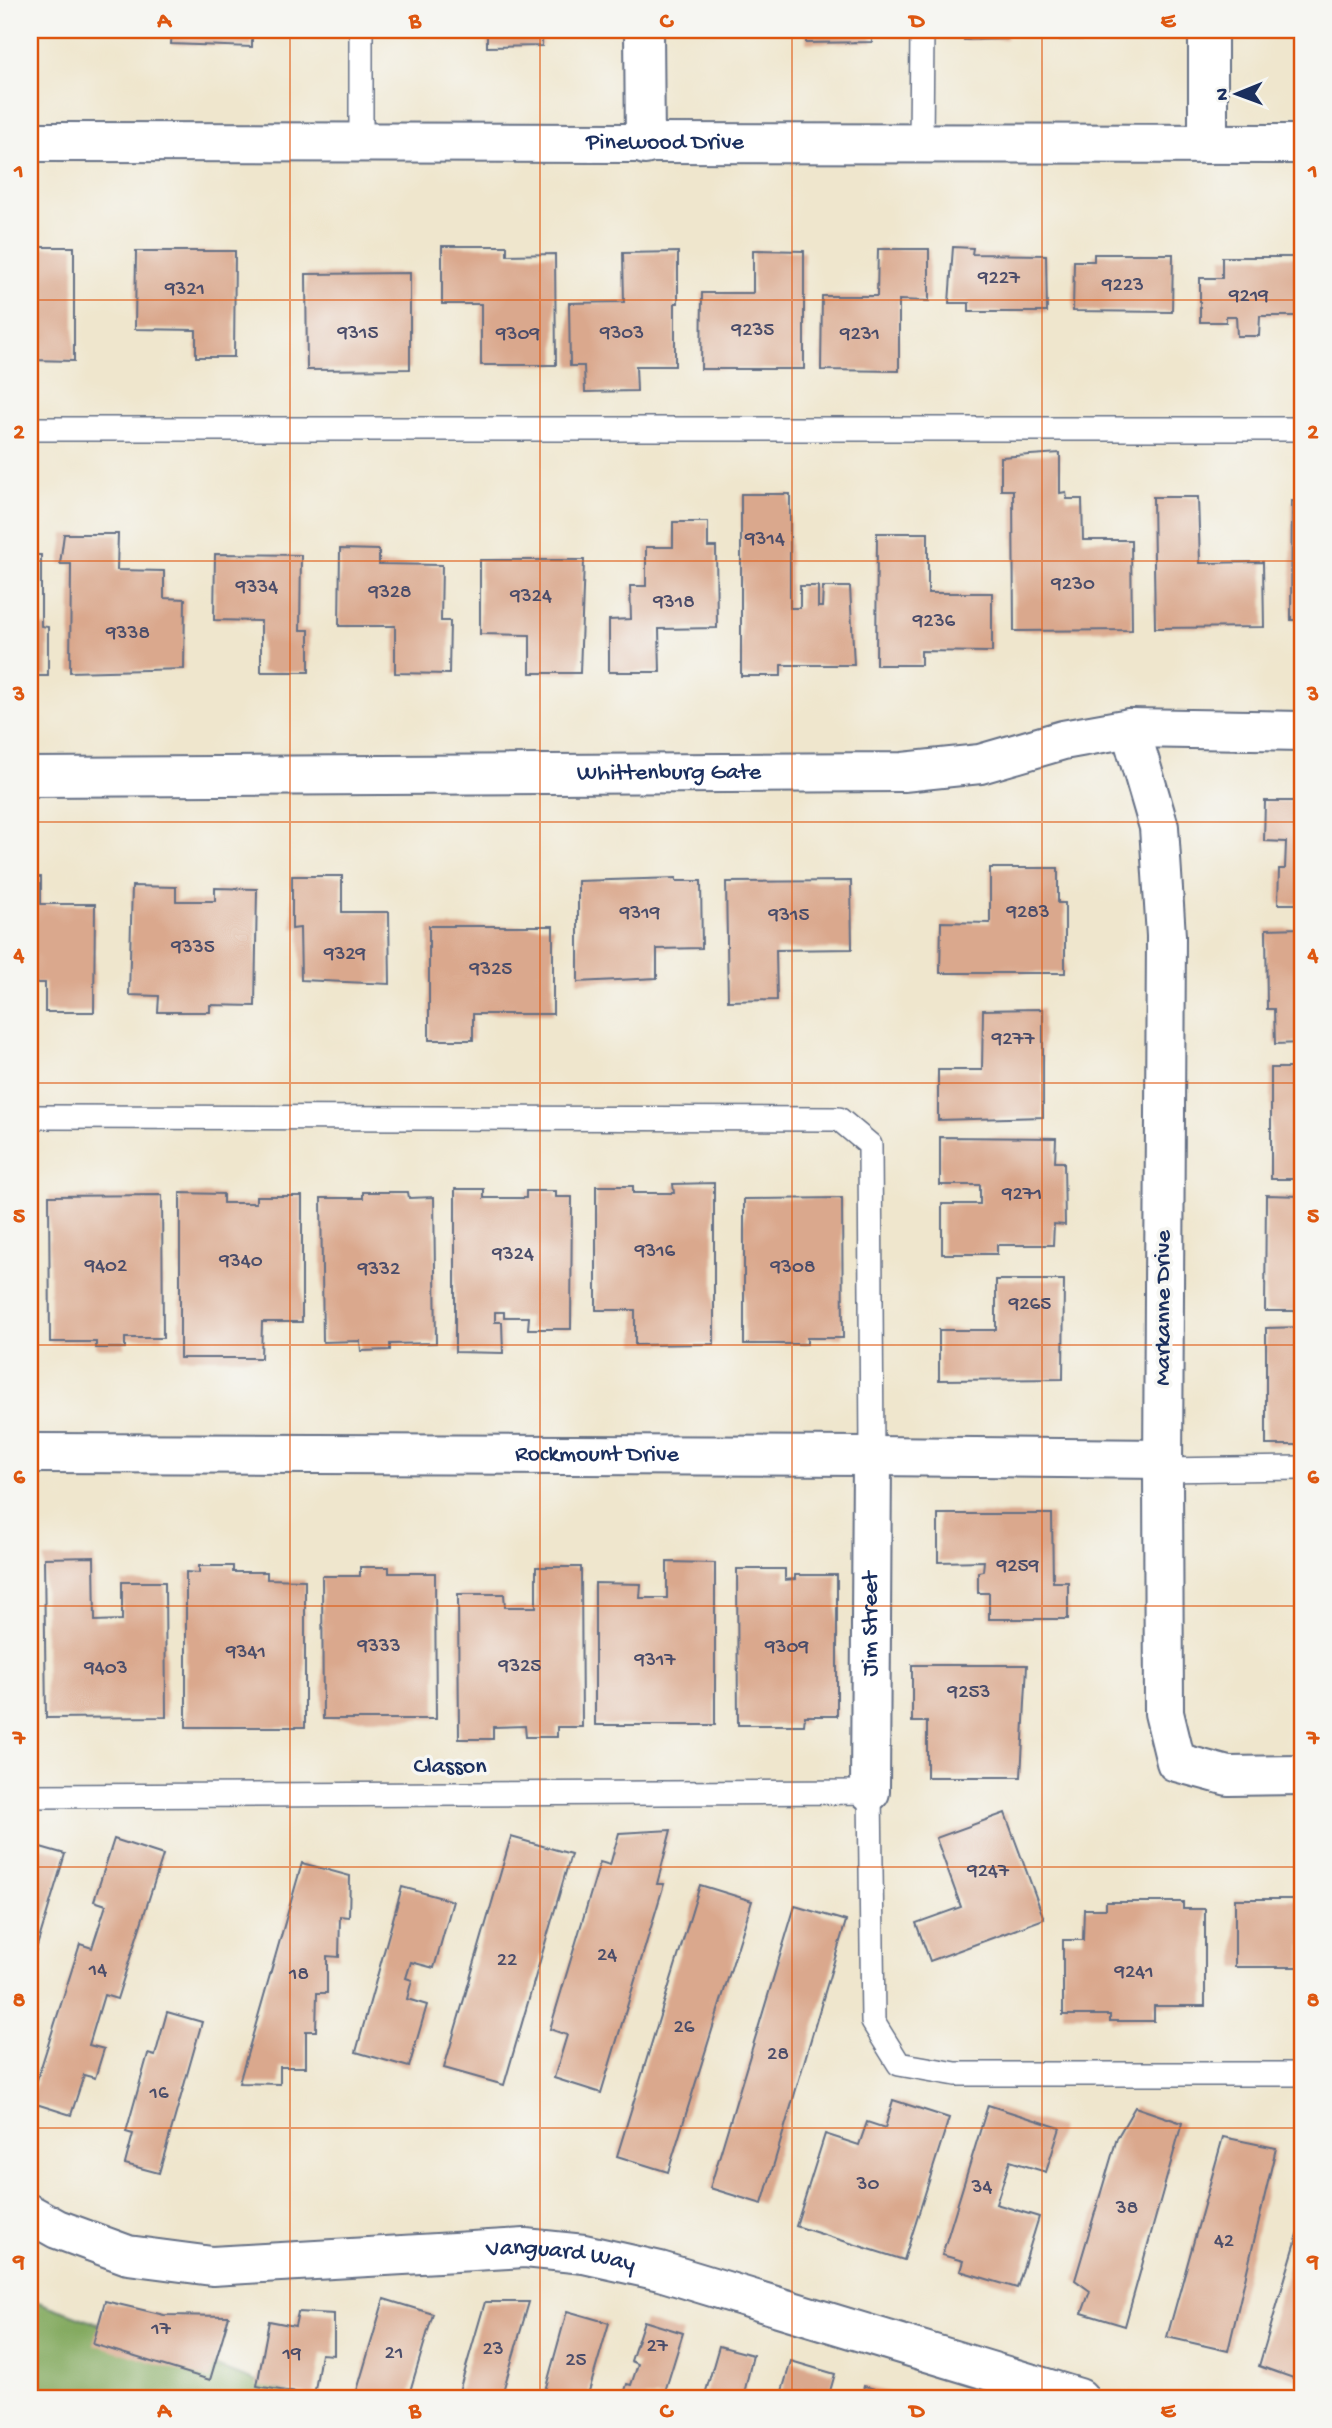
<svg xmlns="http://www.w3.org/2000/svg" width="1332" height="2428" font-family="'Gochi Hand',sans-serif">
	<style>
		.forest { fill: #84aa60; stroke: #506c5f; stroke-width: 2 }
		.building { fill: #daa88d }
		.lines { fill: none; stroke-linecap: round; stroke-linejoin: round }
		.service-casing { stroke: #656f85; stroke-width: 26 }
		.minor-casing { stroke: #656f85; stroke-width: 42 }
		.service { stroke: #fff; stroke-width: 23 }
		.minor { stroke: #fff; stroke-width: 38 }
		.grid { fill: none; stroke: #de5710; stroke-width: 2; stroke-opacity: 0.55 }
		.labels { text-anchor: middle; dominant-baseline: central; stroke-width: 7; stroke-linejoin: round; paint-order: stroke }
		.number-label { font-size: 21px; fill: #4b4d6a }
		.street-label { font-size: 24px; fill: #1b2f5e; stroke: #f6f6f2 }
		.neatline { fill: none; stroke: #de5710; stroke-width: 2.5 }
		.grid-label { font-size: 23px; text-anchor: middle; font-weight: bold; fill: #de5710 }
	</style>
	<rect width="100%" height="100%" fill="#f6f6f2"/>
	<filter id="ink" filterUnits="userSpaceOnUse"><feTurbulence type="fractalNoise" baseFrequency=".0143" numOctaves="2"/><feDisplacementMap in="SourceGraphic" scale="14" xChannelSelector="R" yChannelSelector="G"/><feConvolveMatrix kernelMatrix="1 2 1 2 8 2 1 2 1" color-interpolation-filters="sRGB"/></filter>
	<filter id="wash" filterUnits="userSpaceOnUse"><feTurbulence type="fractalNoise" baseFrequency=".00686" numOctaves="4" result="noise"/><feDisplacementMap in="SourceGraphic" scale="28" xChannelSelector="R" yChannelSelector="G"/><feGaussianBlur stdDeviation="1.57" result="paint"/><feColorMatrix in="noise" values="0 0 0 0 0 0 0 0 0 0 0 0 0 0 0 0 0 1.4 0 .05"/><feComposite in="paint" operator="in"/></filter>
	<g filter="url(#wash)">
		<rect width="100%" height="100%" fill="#efe6cd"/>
		<path class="forest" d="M30 2299 301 2398H30Z"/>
		<g id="blocks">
			<g class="building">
				<path d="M172 30H252V47L171 44Z"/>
				<path d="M487 30H542V46L487 47Z"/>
				<path d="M806 30H872V42L806 43Z"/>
				<path d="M963 30H1007V39L964 40Z"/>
				<path d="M1040 30H1097V39L1040 40Z"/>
				<path d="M442 246H507V255L555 254 556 365H481V304H442Z"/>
				<path d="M30 247H74V361L30 360Z"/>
				<path d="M953 247 973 248 972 254 1046 255 1047 312H969V303H949Z"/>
				<path d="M878 249H929V301L899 300V371L821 370 822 296H877Z"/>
				<path d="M753 250 804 251V369H701L702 293H753Z"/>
				<path d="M136 251H235L234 357H196V330L135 329Z"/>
				<path d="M678 252V303H675V366H636L637 391 585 392 584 366H570L569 303 624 302 623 253Z"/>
				<path d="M1094 254H1173L1172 312 1073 311 1074 261H1094Z"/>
				<path d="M1222 257H1298V316H1260L1259 336H1237L1236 316H1226V322H1200V278H1222Z"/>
				<path d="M410 273V369L307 370 306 274Z"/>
				<path d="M1060 453V493L1066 492 1067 499H1082L1083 540H1131L1132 630 1014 631 1013 490H1001V457Z"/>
				<path d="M741 494H790V608H800V586H818V607H822L823 587H850L854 665H781V676H741Z"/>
				<path d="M1153 497H1198L1200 563 1263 562 1264 627 1155 628Z"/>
				<path d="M1292 501H1302V620H1291Z"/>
				<path d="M673 522H708V547H716L717 628 659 629 660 672H609V620L631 619 630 586H646V547H673Z"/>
				<path d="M877 533H928V593H992V652L921 651V665H876Z"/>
				<path d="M64 534H118L117 570 164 571V598L185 599 184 669 70 672 71 564H60Z"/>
				<path d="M340 549 379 550V564L442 565 441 621H450L449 674 395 673V626H339Z"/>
				<path d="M215 554 301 555 300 630H309V672H261V621L214 620Z"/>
				<path d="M30 555H41V626L48 627V676H30Z"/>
				<path d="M480 560H584L580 673H530V635L480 634Z"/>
				<path d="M1265 801H1302V904H1278L1279 869H1285L1286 842 1264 841Z"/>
				<path d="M990 868H1058V903H1065V973H940L941 922 990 923Z"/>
				<path d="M292 876H342V912H389L390 984 301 980 300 928 292 929Z"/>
				<path d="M30 877H41V904H95L94 1012H45V983H30Z"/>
				<path d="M676 878V881H701L702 948 657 949V978L578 982V881Z"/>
				<path d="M851 881 852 949 776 950 777 1000 728 1001 726 882Z"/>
				<path d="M132 886 176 887V901H215V888L257 889 255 1006 210 1005V1012H158L159 996 129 995Z"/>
				<path d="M429 926H553V1014H473V1040H429Z"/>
				<path d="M1302 928V1043L1275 1044 1274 1009H1267L1266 929Z"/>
				<path d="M1043 1009V1117L938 1120V1070H982L983 1010Z"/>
				<rect x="1271" y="1068" width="31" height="111"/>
				<path d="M940 1137 1056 1138 1055 1162H1064L1065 1225 1054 1224 1053 1245H997V1254H942V1204H980V1185H940Z"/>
				<path d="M714 1183V1344L635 1345V1310H596V1186H633V1193H674L673 1184Z"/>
				<path d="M455 1189H484V1198H526V1191H556V1197H572L571 1329H528L529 1317H504V1312H495V1322H502L503 1353 455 1352Z"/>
				<path d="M363 1192H408L409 1198 434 1197 436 1343 390 1344V1350L361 1351 360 1341 323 1342 321 1198H363Z"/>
				<path d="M180 1193 223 1194V1203H256V1196H302V1322H262L261 1358H180Z"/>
				<path d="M162 1195 163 1338H125V1348H96V1342H50L49 1196Z"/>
				<path d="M1266 1195 1302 1196V1311H1265Z"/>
				<path d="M842 1198 843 1338H807V1344H744V1199Z"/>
				<path d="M996 1280H1064L1063 1379 939 1380V1330H996Z"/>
				<path d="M1302 1327V1445H1266V1328Z"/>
				<path d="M938 1514H1052L1053 1582H1068V1619H989V1593H978V1572L983 1571 984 1561 938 1562Z"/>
				<path d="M94 1557 95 1621 122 1620V1582H165L166 1717 46 1718 44 1558Z"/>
				<path d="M667 1562 715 1563V1725H595V1583L641 1584 640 1598H667Z"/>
				<path d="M199 1566H233V1572H267V1579L305 1580V1727H186V1572L199 1573Z"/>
				<path d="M360 1567H389V1573H435L436 1719H323L322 1576H360Z"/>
				<path d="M536 1567H581L582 1727H557V1737H526L525 1726 493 1727V1739H459L458 1594H504L505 1607H536Z"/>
				<path d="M737 1569H785V1580L795 1579V1575H837V1716H805L804 1725H738Z"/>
				<path d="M912 1665H1027L1021 1777H927V1722H912Z"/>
				<path d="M1005 1813 1044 1919 930 1961 916 1923 961 1907 936 1838Z"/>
				<path d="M671 1830 657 1884H664L601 2093 554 2078 567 2035 550 2029 600 1862 610 1865 619 1833Z"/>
				<path d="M511 1837 571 1854 504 2085 444 2068Z"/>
				<path d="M114 1839 163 1855 117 1999 104 1995 89 2045 104 2049 95 2078 84 2075 71 2115 30 2102 80 1944 92 1948 106 1905 94 1901Z"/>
				<path d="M30 1844 65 1854 30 1969Z"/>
				<path d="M302 1863 350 1876 349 1917 340 1916 339 1957 327 1956V1993H317L316 2031H306V2067H280V2084L239 2083Z"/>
				<path d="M700 1885 752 1901 668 2172 617 2156Z"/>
				<path d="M402 1887 453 1901 434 1968 411 1962 406 1978 412 1980 407 1999 427 2005 409 2067 356 2052Z"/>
				<rect x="1235" y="1899" width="67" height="68"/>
				<path d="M1106 1902H1183V1909H1205V2006H1154V2021H1110V2015H1063V1940H1083L1084 1909H1106Z"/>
				<path d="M795 1906 846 1921 762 2204 710 2188Z"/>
				<path d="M167 2012 202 2022 159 2173 125 2164 133 2134 126 2132 148 2054 155 2056Z"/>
				<path d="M893 2100 949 2118 904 2260 796 2226 825 2134 859 2145 867 2122 885 2128Z"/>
				<path d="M988 2105 1060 2128 1046 2172 1010 2161 996 2204 1039 2217 1017 2288 960 2271 963 2261 942 2255Z"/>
				<path d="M1135 2107 1182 2123 1125 2326 1082 2313 1090 2291 1075 2280 1117 2138Z"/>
				<path d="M1223 2137 1276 2148 1228 2351 1167 2337Z"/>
				<path d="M1302 2221V2381L1259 2366Z"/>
				<path d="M384 2299 433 2314 408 2398H369L356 2394Z"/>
				<path d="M105 2301 164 2315 229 2316 210 2380 93 2344Z"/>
				<path d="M485 2302H529L501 2398H457Z"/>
				<path d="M567 2311 609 2323 587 2398H543Z"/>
				<path d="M298 2312 334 2314V2355L321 2354 314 2396 257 2386 269 2321 295 2326Z"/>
				<path d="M644 2321 683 2333 663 2398H623L627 2384 631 2385 638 2364 631 2361Z"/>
				<path d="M719 2346 753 2355 743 2398H704Z"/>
				<path d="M791 2361 835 2374 828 2398H780Z"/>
				<path d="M864 2386 901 2396V2398H861Z"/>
			</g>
		</g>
	</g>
	<g filter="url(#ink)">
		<use href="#blocks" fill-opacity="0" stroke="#656f85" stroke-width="2"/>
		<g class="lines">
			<g class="service-casing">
				<g id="service">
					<path d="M361 30V143"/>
					<path d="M921 142 922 30"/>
					<path d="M30 429H1302"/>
					<path d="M30 1117 839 1119 870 1145 872 1456"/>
					<path d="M1163 1470 1302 1468"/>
					<path d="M30 1796 870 1792 873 2022 899 2064 956 2074H1302"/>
				</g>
			</g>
			<g class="minor-casing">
				<g id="minor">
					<path d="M644 30 645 145"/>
					<path d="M1208 30V144"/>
					<path id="s1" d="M30 142 1302 144"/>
					<path d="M1130 728 1159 827 1166 936 1163 1470 1164 1713 1176 1762 1228 1776 1302 1775"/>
					<path id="s2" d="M30 777 903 772 980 764 1063 740 1130 728 1302 731"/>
					<path id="s3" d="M30 1453 872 1456 1163 1459"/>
					<path id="s4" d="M870 1792 872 1456"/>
					<path id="s5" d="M30 2214 57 2229 128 2255 212 2266 525 2248 584 2254 660 2271 1079 2398"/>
				</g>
			</g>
			<use href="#service" class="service"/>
			<use href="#minor" class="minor"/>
		</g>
	</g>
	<path class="grid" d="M290 30V2398M540 30V2398M792 30V2398M1042 30V2398M30 300H1302M30 561H1302M30 822H1302M30 1083H1302M30 1345H1302M30 1606H1302M30 1867H1302M30 2128H1302"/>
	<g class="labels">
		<g class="number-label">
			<text x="999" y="279">9227</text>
			<text x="1123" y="286">9223</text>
			<text x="185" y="290">9321</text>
			<text x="1249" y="297">9219</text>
			<text x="753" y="331">9235</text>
			<text x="358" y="334">9315</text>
			<text x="622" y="334">9303</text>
			<text x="518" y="335">9309</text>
			<text x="860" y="335">9231</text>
			<text x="765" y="540">9314</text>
			<text x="1073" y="585">9230</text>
			<text x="257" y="588">9334</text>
			<text x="390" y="593">9328</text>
			<text x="531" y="597">9324</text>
			<text x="674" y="603">9318</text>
			<text x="934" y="622">9236</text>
			<text x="128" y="634">9338</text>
			<text x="1028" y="913">9283</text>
			<text x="640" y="914">9319</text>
			<text x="789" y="916">9315</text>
			<text x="193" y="948">9335</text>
			<text x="345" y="955">9329</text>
			<text x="491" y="970">9325</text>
			<text x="1013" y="1040">9277</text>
			<text x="1022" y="1195">9271</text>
			<text x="655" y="1252">9316</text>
			<text x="513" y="1255">9324</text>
			<text x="241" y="1262">9340</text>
			<text x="106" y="1267">9402</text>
			<text x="793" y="1268">9308</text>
			<text x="379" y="1270">9332</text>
			<text x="1030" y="1305">9265</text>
			<text x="1018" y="1567">9259</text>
			<text x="379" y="1647">9333</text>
			<text x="787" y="1648">9309</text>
			<text x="246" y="1653">9341</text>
			<text x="655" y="1661">9317</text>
			<text x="520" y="1667">9325</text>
			<text x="106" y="1669">9403</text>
			<text x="969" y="1693">9253</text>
			<text x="988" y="1872">9247</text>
			<text x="607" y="1956">24</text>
			<text x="507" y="1961">22</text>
			<text x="98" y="1971">14</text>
			<text x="1134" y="1973">9241</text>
			<text x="299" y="1975">18</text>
			<text x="684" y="2028">26</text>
			<text x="778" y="2055">28</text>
			<text x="159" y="2094">16</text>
			<text x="868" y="2185">30</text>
			<text x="982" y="2188">34</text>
			<text x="1127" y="2209">38</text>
			<text x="1224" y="2242">42</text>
			<text x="161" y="2330">17</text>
			<text x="657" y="2347">27</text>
			<text x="493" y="2350">23</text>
			<text x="394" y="2354">21</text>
			<text x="292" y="2355">19</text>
			<text x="576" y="2361">25</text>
		</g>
		<g class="street-label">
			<text stroke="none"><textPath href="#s1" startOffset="635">Pinewood Drive</textPath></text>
			<text stroke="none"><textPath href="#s2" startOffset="639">Whittenburg Gate</textPath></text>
			<text transform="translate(1164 1308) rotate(-90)">Markanne Drive</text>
			<text stroke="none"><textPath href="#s3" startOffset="567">Rockmount Drive</textPath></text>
			<text stroke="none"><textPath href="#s4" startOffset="168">Jim Street</textPath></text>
			<text x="450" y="1767">Classon</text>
			<text stroke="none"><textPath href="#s5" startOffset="541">Vanguard Way</textPath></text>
		</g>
	</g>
	<rect width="1332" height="2428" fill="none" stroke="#f6f6f2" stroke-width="77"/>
	<g transform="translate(1237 94) rotate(269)" stroke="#f6f6f2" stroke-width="5" paint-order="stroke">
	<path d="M0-5L12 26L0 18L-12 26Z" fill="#1b2f5e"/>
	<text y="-10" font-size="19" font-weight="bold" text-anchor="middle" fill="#1b2f5e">N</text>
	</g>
	<rect x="38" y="38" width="1256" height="2352" class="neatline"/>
	<g class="grid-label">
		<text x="164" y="27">A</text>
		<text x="415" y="27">B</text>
		<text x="666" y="27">C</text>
		<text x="917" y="27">D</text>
		<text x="1168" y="27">E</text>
		<text x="19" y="177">1</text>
		<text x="1313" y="177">1</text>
		<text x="19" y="438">2</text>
		<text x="1313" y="438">2</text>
		<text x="19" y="700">3</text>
		<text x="1313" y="700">3</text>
		<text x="19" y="961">4</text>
		<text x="1313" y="961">4</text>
		<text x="19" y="1222">5</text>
		<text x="1313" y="1222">5</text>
		<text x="19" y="1483">6</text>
		<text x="1313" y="1483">6</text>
		<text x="19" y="1744">7</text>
		<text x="1313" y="1744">7</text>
		<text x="19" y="2006">8</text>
		<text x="1313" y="2006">8</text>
		<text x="19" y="2267">9</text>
		<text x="1313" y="2267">9</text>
		<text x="164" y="2417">A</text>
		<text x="415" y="2417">B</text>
		<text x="666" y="2417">C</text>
		<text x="917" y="2417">D</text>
		<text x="1168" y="2417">E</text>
	</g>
</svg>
